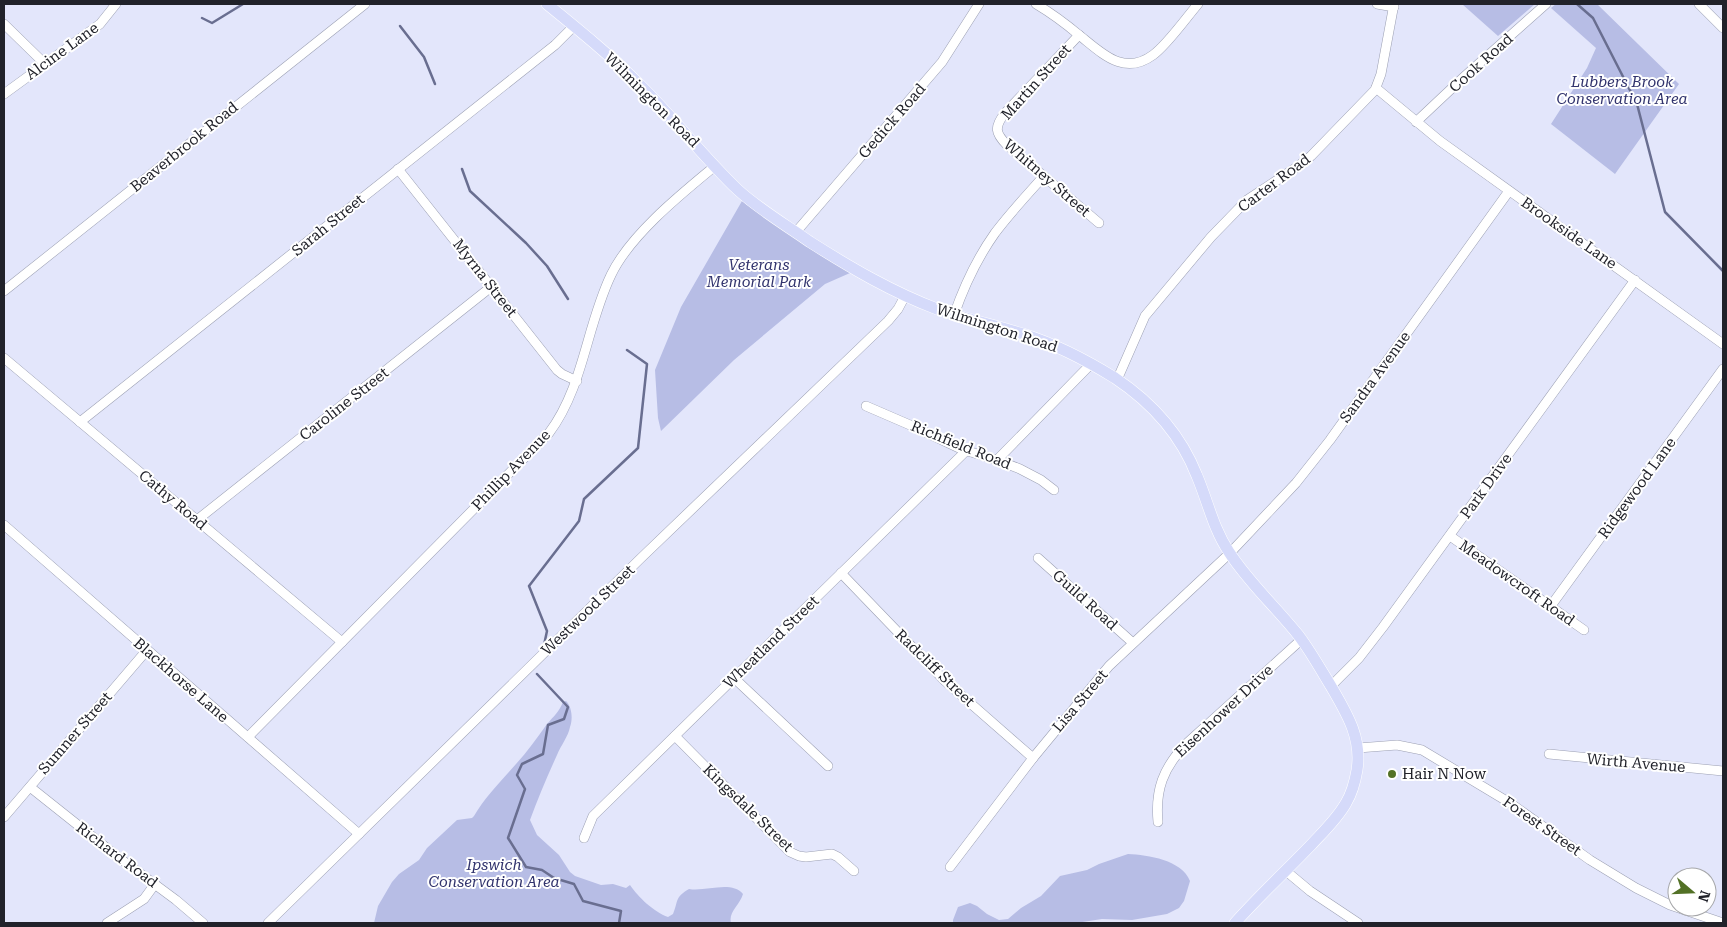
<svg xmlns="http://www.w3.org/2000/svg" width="1727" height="927" font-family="'Roboto Serif',serif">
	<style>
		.green { fill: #b7bde5 }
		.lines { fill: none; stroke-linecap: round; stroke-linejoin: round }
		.stream { stroke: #696e90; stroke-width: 2.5 }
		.minor-casing { stroke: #9ca0b3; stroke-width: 10 }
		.major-casing { stroke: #fff; stroke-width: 12 }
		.minor { stroke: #fff; stroke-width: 9 }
		.major { stroke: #d5dafa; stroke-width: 11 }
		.poi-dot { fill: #537126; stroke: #fff; stroke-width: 2 }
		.labels { text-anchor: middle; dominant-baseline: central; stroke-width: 4; stroke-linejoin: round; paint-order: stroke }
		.street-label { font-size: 15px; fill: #21222a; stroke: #fff }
		.park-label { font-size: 15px; font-style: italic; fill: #31336d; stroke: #fff }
		.poi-label { font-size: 15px; fill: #21222a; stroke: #fff; text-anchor: start }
	</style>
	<rect width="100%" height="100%" fill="#e3e6fb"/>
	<g class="green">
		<path d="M1462 4H1535L1498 36Z"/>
		<path d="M1556 4H1597L1679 84 1615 174 1551 124 1587 68 1596 48 1551 8Z"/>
		<path d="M742 201 849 271 850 273 825 284 734 360 661 431 658 418 655 370 681 307Z"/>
		<path d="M566 701C572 707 573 719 570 727 568 737 561 745 557 755 547 777 538 798 530 820L537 835 559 855 570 872 575 876 601 885 613 884 626 888 630 885C638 897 654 912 668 917L673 914C679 900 674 898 689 889 706 892 731 880 743 894 740 905 728 912 731 923H374L378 906 392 882 399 874 419 860 427 848 457 820 472 818 474 816C485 797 501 781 516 764 527 752 537 738 547 724 554 716 559 712 563 702Z"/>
		<path d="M1128 854C1148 855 1182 860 1190 881L1184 901 1179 908 1167 914 1132 920 1102 919 1076 923H953V920L958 907 970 903 977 906 987 914 999 920 1008 919 1021 908 1041 896 1060 876 1087 870 1099 864Z"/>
	</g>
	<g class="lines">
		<g class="stream">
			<path d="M1577 4 1593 18 1637 104 1665 212 1723 271"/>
			<path d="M202 18 212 23 243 4"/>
			<path d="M400 26 424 57 435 84"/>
			<path d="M462 169 470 191 526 243 547 266 568 299"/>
			<path d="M544 645 547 631 529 586 579 521 584 499 638 448 647 364 627 350"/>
			<path d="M537 674 568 707 564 719 548 725 543 754 522 764 517 775 525 789 508 838 526 867 542 870 554 878 574 884 583 901 621 911 619 923"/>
		</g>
		<g class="minor-casing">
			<g id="minor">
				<path d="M1036 4C1051 13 1066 24 1079 35 1101 52 1123 77 1153 55 1167 45 1186 18 1198 4"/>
				<path d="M1377 4 1394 7"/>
				<path d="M1699 4 1723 28"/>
				<path d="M4 24 45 64"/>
				<path d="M1079 35 1005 113C994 127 995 133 1007 145L1099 223"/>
				<path d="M1376 88 1440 141 1723 344"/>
				<path d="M4 94 100 24 116 4"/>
				<path d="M1416 122 1466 75 1546 4"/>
				<path d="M398 169 557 370 562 374 577 381"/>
				<path d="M796 232 942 62 979 4"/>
				<path d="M4 291 365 4"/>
				<path d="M954 315C964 286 978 257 995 233 1010 213 1027 195 1043 177"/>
				<path d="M4 358 342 642"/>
				<path d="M1117 380 1145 316 1211 237 1247 200 1297 167 1311 156 1375 90 1381 74 1394 4"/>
				<path d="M866 406 910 425 961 449 997 460 1020 469 1041 480 1054 490"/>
				<path d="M80 422 555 45 574 26"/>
				<path d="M997 460 1091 364"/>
				<path d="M197 520 491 287"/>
				<path d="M4 525 359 834"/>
				<path d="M1450 536 1584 630"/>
				<path d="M1038 558 1133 643"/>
				<path d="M841 573 945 681 1033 758"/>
				<path d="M1550 607 1723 369"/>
				<path d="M734 678 828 766"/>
				<path d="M1331 686 1359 658 1383 627 1635 280"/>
				<path d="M675 736 790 852 799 856 806 857 832 854 838 857 854 871"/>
				<path d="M248 737 549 433C584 386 586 327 611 275 630 235 681 194 715 166"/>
				<path d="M1358 748 1397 745 1422 750 1510 803 1590 860 1636 888 1670 905 1723 923"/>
				<path d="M1549 754 1723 771"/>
				<path d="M30 787 118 857 176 900 203 923"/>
				<path d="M4 817 147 650"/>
				<path d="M1158 822C1155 790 1163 768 1186 744L1302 639"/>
				<path d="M584 838 593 816 966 451"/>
				<path d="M950 867 1033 758 1109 666 1230 553 1296 483 1330 440 1509 191"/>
				<path d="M1286 871 1310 891 1358 923"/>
				<path d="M107 923 144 899 155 884"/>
				<path d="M268 923 641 558 888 321 898 309 905 296"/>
			</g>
		</g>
		<g class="major-casing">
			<path id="major" d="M547 4C579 30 611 56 640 85 674 118 703 157 738 190 760 210 786 225 810 242 851 268 892 292 937 309 965 319 994 325 1023 334 1055 344 1086 360 1115 378 1151 402 1181 435 1197 476 1208 502 1213 528 1229 552 1248 582 1276 607 1299 636 1311 652 1321 670 1332 688 1347 714 1362 738 1357 770 1355 782 1352 793 1346 803 1337 819 1323 832 1311 845 1286 871 1259 896 1235 923"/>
		</g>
		<use href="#minor" class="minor"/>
		<use href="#major" class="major"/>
	</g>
	<circle class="poi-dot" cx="1392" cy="774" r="5"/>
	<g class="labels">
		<g class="street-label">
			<text transform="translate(62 51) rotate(-36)">Alcine Lane</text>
			<text transform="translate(1481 63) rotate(-42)">Cook Road</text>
			<text transform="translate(1036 82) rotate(-48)">Martin Street</text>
			<text transform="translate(652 100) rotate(45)">Wilmington Road</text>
			<text transform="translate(892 121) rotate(-49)">Gedick Road</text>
			<text transform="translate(184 147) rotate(-39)">Beaverbrook Road</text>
			<text transform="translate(1047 178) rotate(41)">Whitney Street</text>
			<text transform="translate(1274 183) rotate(-37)">Carter Road</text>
			<text transform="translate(328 225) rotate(-39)">Sarah Street</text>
			<text transform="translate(1569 233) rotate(35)">Brookside Lane</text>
			<text transform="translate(485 278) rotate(52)">Myrna Street</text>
			<text transform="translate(997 328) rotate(18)">Wilmington Road</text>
			<text transform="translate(1375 377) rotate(-54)">Sandra Avenue</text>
			<text transform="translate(344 404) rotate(-38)">Caroline Street</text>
			<text transform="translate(961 445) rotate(22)">Richfield Road</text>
			<text transform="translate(511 470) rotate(-46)">Phillip Avenue</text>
			<text transform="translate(1486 486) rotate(-54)">Park Drive</text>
			<text transform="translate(1637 488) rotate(-54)">Ridgewood Lane</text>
			<text transform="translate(173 500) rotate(40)">Cathy Road</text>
			<text transform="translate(1517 583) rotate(35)">Meadowcroft Road</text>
			<text transform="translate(1085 600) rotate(42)">Guild Road</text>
			<text transform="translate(588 610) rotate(-44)">Westwood Street</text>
			<text transform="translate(771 642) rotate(-44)">Wheatland Street</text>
			<text transform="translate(935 668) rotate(44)">Radcliff Street</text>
			<text transform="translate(181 680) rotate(41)">Blackhorse Lane</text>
			<text transform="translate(1080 701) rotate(-50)">Lisa Street</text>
			<text transform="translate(1224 711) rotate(-43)">Eisenhower Drive</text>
			<text transform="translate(75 733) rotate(-49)">Sumner Street</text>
			<text transform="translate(1636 763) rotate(5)">Wirth Avenue</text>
			<text transform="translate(748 808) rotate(44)">Kingsdale Street</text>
			<text transform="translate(1542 826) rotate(35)">Forest Street</text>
			<text transform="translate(117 855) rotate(37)">Richard Road</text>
		</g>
		<g class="park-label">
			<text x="1622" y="82">Lubbers Brook<tspan x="1622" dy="17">Conservation Area</tspan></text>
			<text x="759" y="265">Veterans<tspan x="759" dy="17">Memorial Park</tspan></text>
			<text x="494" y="865">Ipswich<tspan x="494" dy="17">Conservation Area</tspan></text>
		</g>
		<g class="poi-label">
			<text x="1402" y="774">Hair N Now</text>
		</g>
	</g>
	<rect width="1727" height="927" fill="none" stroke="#21222a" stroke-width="10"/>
	<g transform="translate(1692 892) rotate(109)"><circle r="24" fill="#ffffff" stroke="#a6a7aa"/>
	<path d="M0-4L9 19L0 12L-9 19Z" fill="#537126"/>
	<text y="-8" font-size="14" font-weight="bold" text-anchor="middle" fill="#21222a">N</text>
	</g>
</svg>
